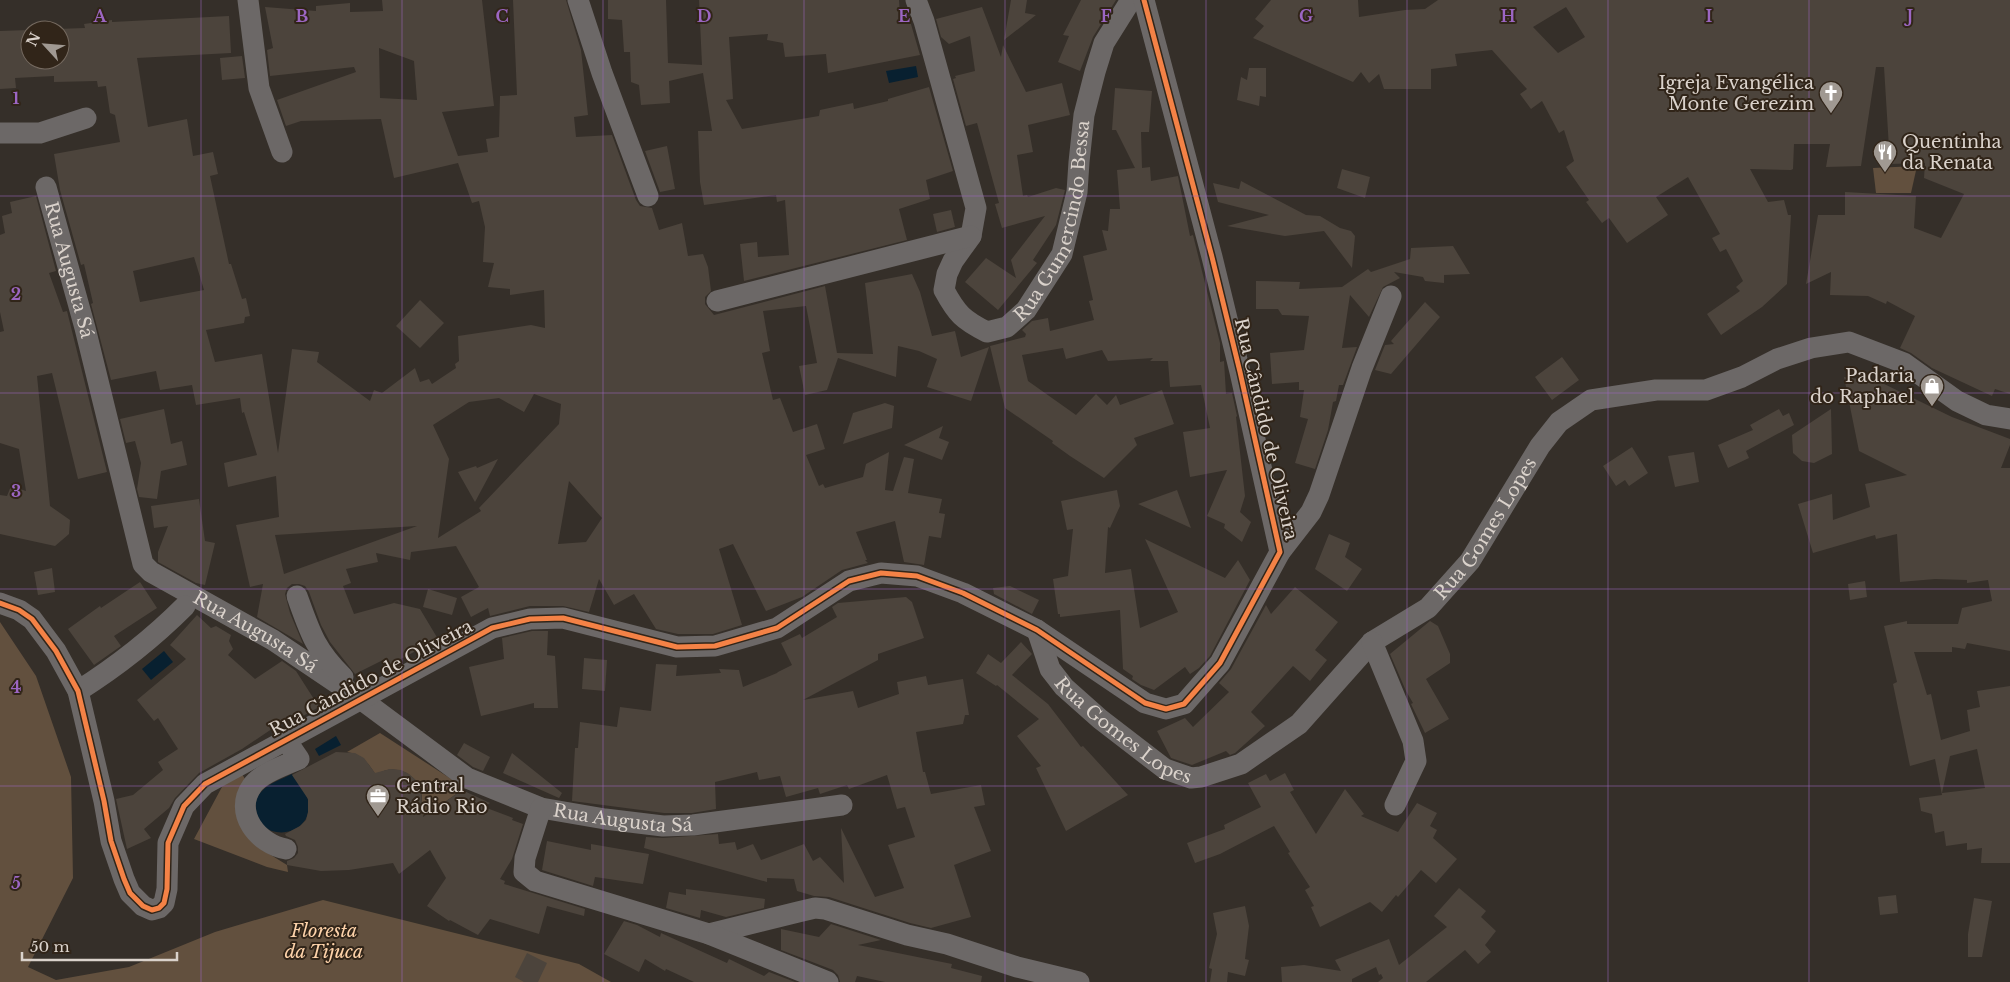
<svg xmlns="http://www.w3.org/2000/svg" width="2010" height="982" font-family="'Libre Baskerville',serif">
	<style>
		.green { fill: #62503e }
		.water { fill: #082030 }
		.building { fill: #4c443c; fill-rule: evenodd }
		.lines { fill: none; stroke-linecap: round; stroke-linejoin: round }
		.minor { stroke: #6c6867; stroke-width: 21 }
		.cycleway-casing { stroke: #312519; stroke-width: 8 }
		.cycleway { stroke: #f48246; stroke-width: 5 }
		.grid { fill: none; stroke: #9c66c3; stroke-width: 1; stroke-opacity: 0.55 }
		.labels { text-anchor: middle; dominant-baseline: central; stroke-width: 4; stroke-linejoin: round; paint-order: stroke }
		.poi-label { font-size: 18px; fill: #dad2cb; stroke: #312519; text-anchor: end }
		.street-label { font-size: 18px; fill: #dad2cb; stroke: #312519 }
		.park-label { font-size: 18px; font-style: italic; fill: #fed3aa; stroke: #312519 }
		.grid-label { font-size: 16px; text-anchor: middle; font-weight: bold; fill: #9c66c3; stroke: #312519; stroke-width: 4; stroke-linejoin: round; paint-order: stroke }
	</style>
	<rect width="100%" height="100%" fill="#352f29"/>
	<g class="green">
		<path d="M1917 166 1911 193H1876L1873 168Z"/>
		<path d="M0 622 36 676 71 777 73 878 28 967 56 980 129 967 215 932 323 900 579 964 611 982H0Z"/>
		<path d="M380 733 465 788 442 804 428 811 409 828C415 819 422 810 422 799 422 775 395 761 376 775 368 763 362 754 347 752Z"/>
		<path d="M240 771 247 782 258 847 287 865 288 872 267 867 194 839 223 785Z"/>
	</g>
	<g class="water">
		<path d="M916 66 918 77 889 83 886 71Z"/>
		<path d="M164 651 173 662 151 680 142 669Z"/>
		<path d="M336 736 341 745 319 756 315 749Z"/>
		<path d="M292 774C296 782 306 791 308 800 316 838 257 845 256 808 255 802 257 795 262 791 269 783 282 779 292 774Z"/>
	</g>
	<g class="building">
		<path d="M382 0H482L494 106 442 112 458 156 488 152 486 139 499 137 500 96 517 95 513 0H566L581 50 588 115 574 117 576 137 612 135 636 200 640 206 652 208 659 230 682 223 688 256 703 254 708 267 711 291 705 297V304L714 315 825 286 837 353 873 354 865 283 912 274 920 292 932 336 955 331 961 357 989 347 971 401 927 387 937 359 919 351 898 346 896 377 838 358 827 390 805 395 799 366 817 363 806 306 763 311 770 351 762 353 773 400 780 398 793 432 817 424 825 449 806 455 819 486 823 484 825 488 863 477 866 464 889 452 885 490 893 491 904 457 914 459 908 493 942 499 939 513 945 514 941 538 929 536 924 565 904 562 895 521 856 532 867 560H865L868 563 842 570 802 597 766 611 733 544 719 549 742 625 713 634H678L656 629 634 594 614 605 599 579 589 612 563 606H530L490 616 488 608 471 617 461 597 479 587 456 546 411 552 410 560 376 553 378 562 346 569 351 583 343 586 354 614 394 603 420 609 438 639 386 667 383 660 355 674 330 642 321 625 309 592 305 586 299 584H292L287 588 285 594 290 613 303 644 257 617 263 584 250 587 236 525 279 517 276 476 228 487 224 463 257 455 244 412 242 413 240 398 196 405 192 385 160 390 156 371 111 380 91 304 93 303 84 264 81 265 60 190 54 154 120 142 115 115 110 113 106 86 98 87 97 81 54 82V76L15 78 16 88 0 89V31L85 28 84 24 112 20V22L229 16 231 53 137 58 148 127 187 119 193 156 213 152 218 174 210 176 229 264H231L242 299 246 298 250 316 245 317 244 323 206 330 215 362 262 354 278 453 292 349 319 352 317 362 370 401 374 390 382 393 415 368 420 382 429 379 432 384 456 368 455 364 459 361 458 336 531 325 545 328 544 290 510 295V289L488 287 494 263 483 262 485 227 479 201 472 203 458 163 394 178 381 119 301 121 286 126 277 100 356 72 354 67 270 76 267 50 273 48 265 7 316 11V6L350 3V12L383 11ZM30 30H60V60H30ZM379 48 414 61 417 100 380 98ZM194 257 204 290 140 302 133 271ZM534 394 561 404 559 424 479 508 481 511 438 538 449 459 433 425 469 402 499 398 524 412ZM569 481 602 518 586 542 558 544ZM417 526 284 574 275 535Z"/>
		<path d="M608 0H666L668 63 702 65 699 0H899L900 15 908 14 920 55 828 73 826 54 785 57 783 43 767 40 768 34 729 37 733 99 726 100 742 129 819 116 820 110 853 103 854 109 888 101V99L929 87 953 171 926 180 930 199 899 209 907 240 744 281 740 244 757 242 758 257 789 255 785 200 777 202 776 195 704 205 700 182 698 131H712L703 73 669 81 670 103 641 105 639 85 631 82 630 52H624L622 20 608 19Z"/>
		<path d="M1011 0H1027L1025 13 1036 15 1004 40Z"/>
		<path d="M1081 0H1116L1093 37 1080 71 1058 62 1069 36 1063 35Z"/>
		<path d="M1271 0H1358L1359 17 1405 10 1425 9 1438 0H2010V394L1995 389 1992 396 1932 368 1911 353 1900 348 1915 316 1887 301 1886 304 1868 296 1830 295 1831 272 1806 284 1818 215H1845V192L1916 196 1914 228 1941 238 1964 194 1924 178 1925 163 1890 164 1884 67H1876L1861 166 1826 167 1830 144H1794L1793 169 1791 170 1750 169 1768 202 1784 200 1788 215H1791L1787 284 1762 307 1721 335 1707 314 1740 291 1736 287 1743 281 1726 249 1720 252 1712 238 1720 234 1688 177 1656 197 1668 215 1627 243 1609 218 1602 223 1586 202 1589 200 1566 167 1574 161 1564 130 1559 133 1542 101 1531 109 1520 94 1527 89 1492 50 1455 54 1457 66 1431 69V89H1384L1379 74 1369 83 1361 72 1353 82 1253 38 1264 26 1255 19ZM1566 7 1585 37 1558 53 1533 27Z"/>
		<path d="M982 7 1001 57 1003 45 1026 92 1062 83 1070 115 1028 125 1033 152 1017 155 1023 196 1027 195 1028 197 1056 188 1065 190 1056 225 1033 260 1037 263 998 310 965 282 986 258 1016 278 1011 260 1045 216 1002 228 995 204 999 203 977 123 966 126 953 79 956 78 955 76 975 71 970 36 949 44 941 37 936 19Z"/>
		<path d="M242 56 245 78 222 80 220 58Z"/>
		<path d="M1249 68H1266V97L1260 96 1259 106 1237 100 1241 77 1247 80Z"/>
		<path d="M1115 88 1152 91 1149 132H1141L1142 168 1150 167 1151 181 1178 176 1190 236 1193 235 1220 343V362L1224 361 1226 394 1232 393 1237 416 1236 417 1245 496 1240 512 1251 522 1242 542 1224 528 1225 524 1207 516 1227 470 1190 477 1183 432 1210 428 1201 385 1170 387 1168 361H1150L1153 358 1108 361 1102 350 1066 359 1063 348 1022 355 1028 381 1076 415 1096 394 1107 405 1116 395 1120 405 1162 390 1174 424 1134 438 1137 445 1104 478 1070 456 1052 443 1053 441 1005 408 990 346 1025 337 1026 334 1022 330 1032 321 1048 318 1050 331 1094 320 1089 301 1093 300 1083 256 1107 250 1102 230 1108 231 1110 209H1120L1117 170 1135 168 1116 130H1112Z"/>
		<path d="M667 146 675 189 660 192 645 151Z"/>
		<path d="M1342 169 1370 177 1365 198 1337 188Z"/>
		<path d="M1241 181 1306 215 1320 216 1340 228 1351 231 1355 236 1352 268 1324 231 1285 236 1227 226 1269 215 1218 202 1213 183 1239 189Z"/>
		<path d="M36 196 56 271 49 273 63 312 67 311 107 472 78 479 52 373 37 376 50 506 70 520 69 534 55 546 0 534V495L7 496 11 486 26 491 19 449 0 443V332L4 331 0 312V235L5 233 2 216 12 213 10 202Z"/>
		<path d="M951 210 955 227 937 232 933 214Z"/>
		<path d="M1453 246 1470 274 1444 275V283L1425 281 1423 277 1394 272 1400 278 1383 287 1369 317 1350 295 1342 348 1357 347 1343 385H1339L1336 401 1333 402 1328 430 1315 469 1295 463 1308 419 1300 417 1304 390H1299V382L1272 384 1270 353 1304 350 1309 316 1282 315 1278 309H1256V281L1300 282 1299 289 1342 287 1368 269 1371 272 1410 259 1411 248Z"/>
		<path d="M420 300 444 323 420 348 396 326Z"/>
		<path d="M1425 302 1440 317 1391 374 1375 370 1385 345 1394 344 1391 341Z"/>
		<path d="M1562 357 1579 380 1552 400 1535 377Z"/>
		<path d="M1844 377 1880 382 1952 417 2010 439V445L2001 468H2010V651L1967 643 1965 649 1952 647V652H1914L1927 695 1931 694 1941 740 1970 731 1967 710 1980 707 1977 691 2010 686V863H1981L1982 848 1967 850V843L1946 846 1944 831 1935 833 1932 814 1921 811 1919 798 1942 795 1935 759 1910 766 1893 684 1897 682 1884 626 1907 621V624H1958L1962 608 1992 601 1988 580 1967 583V580L1935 579 1900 582 1897 534 1876 539 1875 535 1813 553 1798 504 1832 494 1833 520 1870 507 1865 484 1907 475 1859 451ZM1977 749 1985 788 1942 793 1950 756Z"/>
		<path d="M885 403 894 406 892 428 843 444 853 413Z"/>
		<path d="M164 409 171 444 182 441 187 465 161 471 157 499 139 497 137 489 141 463 135 441 126 443 120 419Z"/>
		<path d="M1779 409 1783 416 1789 413 1794 425 1746 451 1749 458 1728 468 1718 445 1753 430 1750 425Z"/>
		<path d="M1831 409 1832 454 1814 463 1802 461 1793 453 1792 435Z"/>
		<path d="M943 426 939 438 949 442 942 460 904 445Z"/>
		<path d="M1632 447 1648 473 1629 486 1625 480 1616 486 1603 466Z"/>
		<path d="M1694 452 1699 482 1675 487 1668 456Z"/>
		<path d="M498 459 475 502 458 472 476 466 477 468Z"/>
		<path d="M1117 490 1120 506 1110 528 1108 527 1105 573 1131 569 1140 628 1178 612 1145 539 1225 578 1238 560 1250 580 1210 656 1199 668 1190 674 1185 667 1154 690 1141 685 1132 679 1133 676 1123 669 1120 610 1060 617V614H1058L1053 579 1068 576 1073 529 1067 530 1061 501Z"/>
		<path d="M1177 490 1191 528 1138 504Z"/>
		<path d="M199 499 205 541 215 543 205 585 196 583 158 562V552L168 526 154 528 151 506Z"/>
		<path d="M1329 534 1350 543 1345 557 1362 569 1347 591 1315 569Z"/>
		<path d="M52 568 55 592 38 595 34 572Z"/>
		<path d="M1865 581 1867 597 1850 600 1848 584Z"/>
		<path d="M140 582 157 608 114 636 121 646 94 665 68 629 100 606 101 608Z"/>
		<path d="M1010 586 1039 600 1032 614 994 594 993 588Z"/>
		<path d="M1295 587 1338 622 1315 650 1327 660 1310 681 1293 666 1251 712 1265 726 1235 753 1230 755 1226 751 1192 765 1171 758 1157 731 1185 718 1193 727 1229 692 1219 683 1231 669 1266 605 1271 614Z"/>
		<path d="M428 589 457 598 452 615 423 607Z"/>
		<path d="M906 597 912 602 924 638 878 654V660L803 700 853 691 858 708 899 694 897 682 926 676 928 685 963 679 969 715H965L963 724 916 732 923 772H925L931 794 981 785 985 805 974 807 991 851 954 865 971 917 931 928 910 923 829 897 814 896 797 891 794 879 767 878V882L644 848 646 837 663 838 718 834 719 844 735 842 737 850 753 844 761 860 804 844 813 861 820 857 844 883 841 828 875 897 904 888 888 845 915 837 905 807 897 809 887 775 849 789 847 785 820 794 818 788 786 797 780 776 759 780 757 772 715 782 716 809 692 813H664L572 801 575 748H578L580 722 617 727 620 707 651 711 656 664 677 665 676 676 721 673 719 669 739 670 743 687 777 673 778 672 792 665 781 643 800 634 802 638 837 617 832 607 838 603Z"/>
		<path d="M197 615 211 628 216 626 231 635 229 641 233 649 228 655 255 679 282 661 296 671 319 707 294 721 291 716 242 749 199 773 175 798 169 808 144 829 151 838 127 849 116 799 133 795 163 770 158 762 178 749 158 718 154 721 137 700 186 659 170 645Z"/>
		<path d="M1430 621 1438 626 1450 654V663L1426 679 1449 719 1425 733 1411 704 1413 703 1406 691 1390 654Z"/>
		<path d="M532 631H548L547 655 555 656 558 708H534V703L481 716 469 667 504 659 502 638Z"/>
		<path d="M1021 642 1032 654 1012 675 1048 704 1081 747 1083 746 1128 795 1066 831 1036 768 1041 766 1017 736 1039 719 997 685 996 686 976 673 988 654 1001 663Z"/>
		<path d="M584 658 607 660 605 691 582 689Z"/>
		<path d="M464 743 490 757 483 771 473 767 457 755Z"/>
		<path d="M336 752 355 753 364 758 375 773 390 769 401 770 409 774 417 781 421 790 423 817 462 790 490 803 484 807 513 818 512 820 523 824 512 859 500 879 505 881 504 884 585 909 584 916 547 906 539 934 490 919 478 935 450 920 449 921 427 906 446 878 430 850 399 874 393 863 349 870 321 871 287 865V861L294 858 298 853V847L295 840 286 836 285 834 300 826 306 820 308 812V799L292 775Z"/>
		<path d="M512 753 562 793 559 798 503 773Z"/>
		<path d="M1285 773 1294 790 1290 792 1316 834 1345 789 1364 814 1361 816 1398 832 1417 803 1437 813 1430 826 1437 830 1433 838 1457 859 1436 883 1421 870 1398 897 1396 895 1382 912 1370 902 1320 927 1311 907 1314 906 1305 890 1310 887 1288 853 1290 852 1274 826 1220 854 1195 863 1187 843 1225 829 1224 825 1261 807 1248 783 1266 774 1270 781Z"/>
		<path d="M547 841 591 850V844L649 854 643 884 595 877 593 886 542 870Z"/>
		<path d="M1459 888 1486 911 1481 917 1496 931 1485 945 1491 952 1478 964 1465 950 1426 982H1378L1383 978 1381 974 1379 975 1376 967 1352 979V982H1282L1281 967 1304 965 1341 971 1335 960 1389 939 1399 965 1447 927 1434 916Z"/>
		<path d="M686 889 765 899 764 908 726 917 701 910 700 918 666 908 669 892 686 895Z"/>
		<path d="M1896 895 1898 913 1880 915 1878 897Z"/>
		<path d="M1974 898 1992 901 1982 957H1968V934Z"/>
		<path d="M1245 906 1249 926 1245 959 1249 960 1245 976 1228 972 1227 982H1210L1212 969 1209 968 1217 934 1213 913Z"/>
		<path d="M624 921 637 925 660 937 661 933 727 963 729 959 764 976 769 972 795 982H694L666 969 665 971 645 959 639 972 604 954Z"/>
		<path d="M831 924 881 940 858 945 952 964 951 968 982 976 981 982H885L857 976 855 982H840L838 975 833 970 781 950V929L819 937Z"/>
		<path d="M527 953 547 963 538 982H524L515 977Z"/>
	</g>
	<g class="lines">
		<g class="minor">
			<path d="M248 0 259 88 282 152"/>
			<path d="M578 0 602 73 648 196"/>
			<path id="s1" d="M916 0 924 21 976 208 971 236 953 261 947 274 944 290C957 314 963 320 987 332L1007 327 1026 310 1062 254 1077 192 1079 162 1084 115 1095 72 1104 43 1131 0"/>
			<path d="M0 133H40L86 118"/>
			<path id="s2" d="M46 187 85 328 143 564 151 572 273 640 362 700 467 778 541 808 605 819 663 826 693 825 842 805"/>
			<path d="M717 301 971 236"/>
			<path d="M1280 552 1311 512 1319 495 1362 368 1391 296"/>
			<path d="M297 596C310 632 315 650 343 677"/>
			<path d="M0 603 19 610 32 619 56 651 78 691 104 801 111 841 124 879 130 893 143 906 152 910 159 908 164 903 167 889 168 843 184 806 205 784 492 628 530 619 563 618 677 647 715 646 777 628 849 581 881 573 917 576 963 593 1037 630 1145 703 1166 709 1184 704 1220 663 1280 552 1240 372 1212 257 1144 0"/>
			<path id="s3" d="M1037 630 1050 669 1064 687 1100 719 1165 769 1191 778 1201 777 1241 764 1299 724 1372 642 1428 608 1470 561 1540 446 1559 422 1591 400 1656 390H1706L1742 377 1777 359 1811 348 1849 342 1904 363 1957 401 1986 415 2010 419"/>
			<path d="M1372 642 1413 741 1416 761 1395 805"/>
			<path d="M78 691C116 667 153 638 185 606"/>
			<path d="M286 740 299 759C284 766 261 773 252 786 233 813 258 844 286 849"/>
			<path d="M541 808 525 858 524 872 535 881 709 934 798 912 815 908 825 909 907 935 947 944 1017 967 1079 982"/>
			<path d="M709 934 828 982"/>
		</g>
		<g class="cycleway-casing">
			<path id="cycleway" d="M0 603 19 610 32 619 56 651 78 691 104 801 111 841 124 879 130 893 143 906 152 910 159 908 164 903 167 889 168 843 184 806 205 784 492 628 530 619 563 618 677 647 715 646 777 628 849 581 881 573 917 576 963 593 1037 630 1145 703 1166 709 1184 704 1220 663 1280 552 1240 372 1212 257 1144 0"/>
		</g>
		<use href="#cycleway" class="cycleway"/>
	</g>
	<path class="grid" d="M201 0V982M402 0V982M603 0V982M804 0V982M1005 0V982M1206 0V982M1407 0V982M1608 0V982M1809 0V982M0 196H2010M0 393H2010M0 589H2010M0 786H2010"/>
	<defs>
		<g id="church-pin" transform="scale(1.25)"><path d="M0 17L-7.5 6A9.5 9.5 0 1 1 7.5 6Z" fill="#a09992" stroke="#312519"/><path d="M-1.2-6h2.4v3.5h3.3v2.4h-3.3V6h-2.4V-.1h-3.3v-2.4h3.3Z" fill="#fff"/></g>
		<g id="restaurant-pin" transform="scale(1.25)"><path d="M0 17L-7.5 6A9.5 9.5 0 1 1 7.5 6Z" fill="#a09992" stroke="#312519"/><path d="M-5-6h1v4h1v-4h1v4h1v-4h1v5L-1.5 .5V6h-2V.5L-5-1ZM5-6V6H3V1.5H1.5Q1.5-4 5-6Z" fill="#fff"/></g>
		<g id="shop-pin" transform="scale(1.25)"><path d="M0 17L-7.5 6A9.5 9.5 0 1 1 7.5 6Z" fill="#a09992" stroke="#312519"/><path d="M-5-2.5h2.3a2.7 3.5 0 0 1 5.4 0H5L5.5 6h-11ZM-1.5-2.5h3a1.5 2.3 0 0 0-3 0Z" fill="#fff"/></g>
		<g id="office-pin" transform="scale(1.25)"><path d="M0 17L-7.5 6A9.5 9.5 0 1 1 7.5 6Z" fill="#a09992" stroke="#312519"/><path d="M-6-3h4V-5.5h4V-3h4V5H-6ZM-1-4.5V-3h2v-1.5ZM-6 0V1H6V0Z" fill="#fff"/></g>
	</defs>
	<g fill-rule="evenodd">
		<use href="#church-pin" x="1831" y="93"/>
		<use href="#restaurant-pin" x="1885" y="152"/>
		<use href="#shop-pin" x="1932" y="386"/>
		<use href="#office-pin" x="378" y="796"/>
	</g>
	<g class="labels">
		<g class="poi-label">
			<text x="1814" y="83">Igreja Evangélica<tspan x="1814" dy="21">Monte Gerezim</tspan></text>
			<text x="1902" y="142" text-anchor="start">Quentinha<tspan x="1902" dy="21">da Renata</tspan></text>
			<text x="1914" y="376">Padaria<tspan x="1914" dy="21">do Raphael</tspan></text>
			<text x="396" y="786" text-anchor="start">Central<tspan x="396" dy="21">Rádio Rio</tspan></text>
		</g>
		<g class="street-label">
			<text stroke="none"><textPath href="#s1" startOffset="509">Rua Gumercindo Bessa</textPath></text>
			<text stroke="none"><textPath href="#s2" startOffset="86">Rua Augusta Sá</textPath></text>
			<text transform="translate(1266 429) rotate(77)">Rua Cândido de Oliveira</text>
			<text stroke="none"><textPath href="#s3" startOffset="618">Rua Gomes Lopes</textPath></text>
			<text stroke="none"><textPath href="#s2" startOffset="521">Rua Augusta Sá</textPath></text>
			<text transform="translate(371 678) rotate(-28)">Rua Cândido de Oliveira</text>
			<text stroke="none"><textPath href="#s3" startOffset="138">Rua Gomes Lopes</textPath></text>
			<text stroke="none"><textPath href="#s2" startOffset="941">Rua Augusta Sá</textPath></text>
		</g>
		<g class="park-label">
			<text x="324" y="931">Floresta<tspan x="324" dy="21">da Tijuca</tspan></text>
		</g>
	</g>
	<g class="grid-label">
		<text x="100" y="22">A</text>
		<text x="302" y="22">B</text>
		<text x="502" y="22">C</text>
		<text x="704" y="22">D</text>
		<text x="904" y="22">E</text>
		<text x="1106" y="22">F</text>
		<text x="1306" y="22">G</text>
		<text x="1508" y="22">H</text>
		<text x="1709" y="22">I</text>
		<text x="1910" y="22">J</text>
		<text x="16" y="104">1</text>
		<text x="16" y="300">2</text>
		<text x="16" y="497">3</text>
		<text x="16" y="693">4</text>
		<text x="16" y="889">5</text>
	</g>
	<g transform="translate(45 45) rotate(296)"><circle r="24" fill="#312519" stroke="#756a60"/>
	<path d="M0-4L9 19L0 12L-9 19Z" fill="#a09992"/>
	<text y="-8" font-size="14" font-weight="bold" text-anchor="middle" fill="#dad2cb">N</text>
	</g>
	<path d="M22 952v8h155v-8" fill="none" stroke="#dad2cb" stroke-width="2.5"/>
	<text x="30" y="952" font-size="15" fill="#dad2cb" stroke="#312519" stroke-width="4" paint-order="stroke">50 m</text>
</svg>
